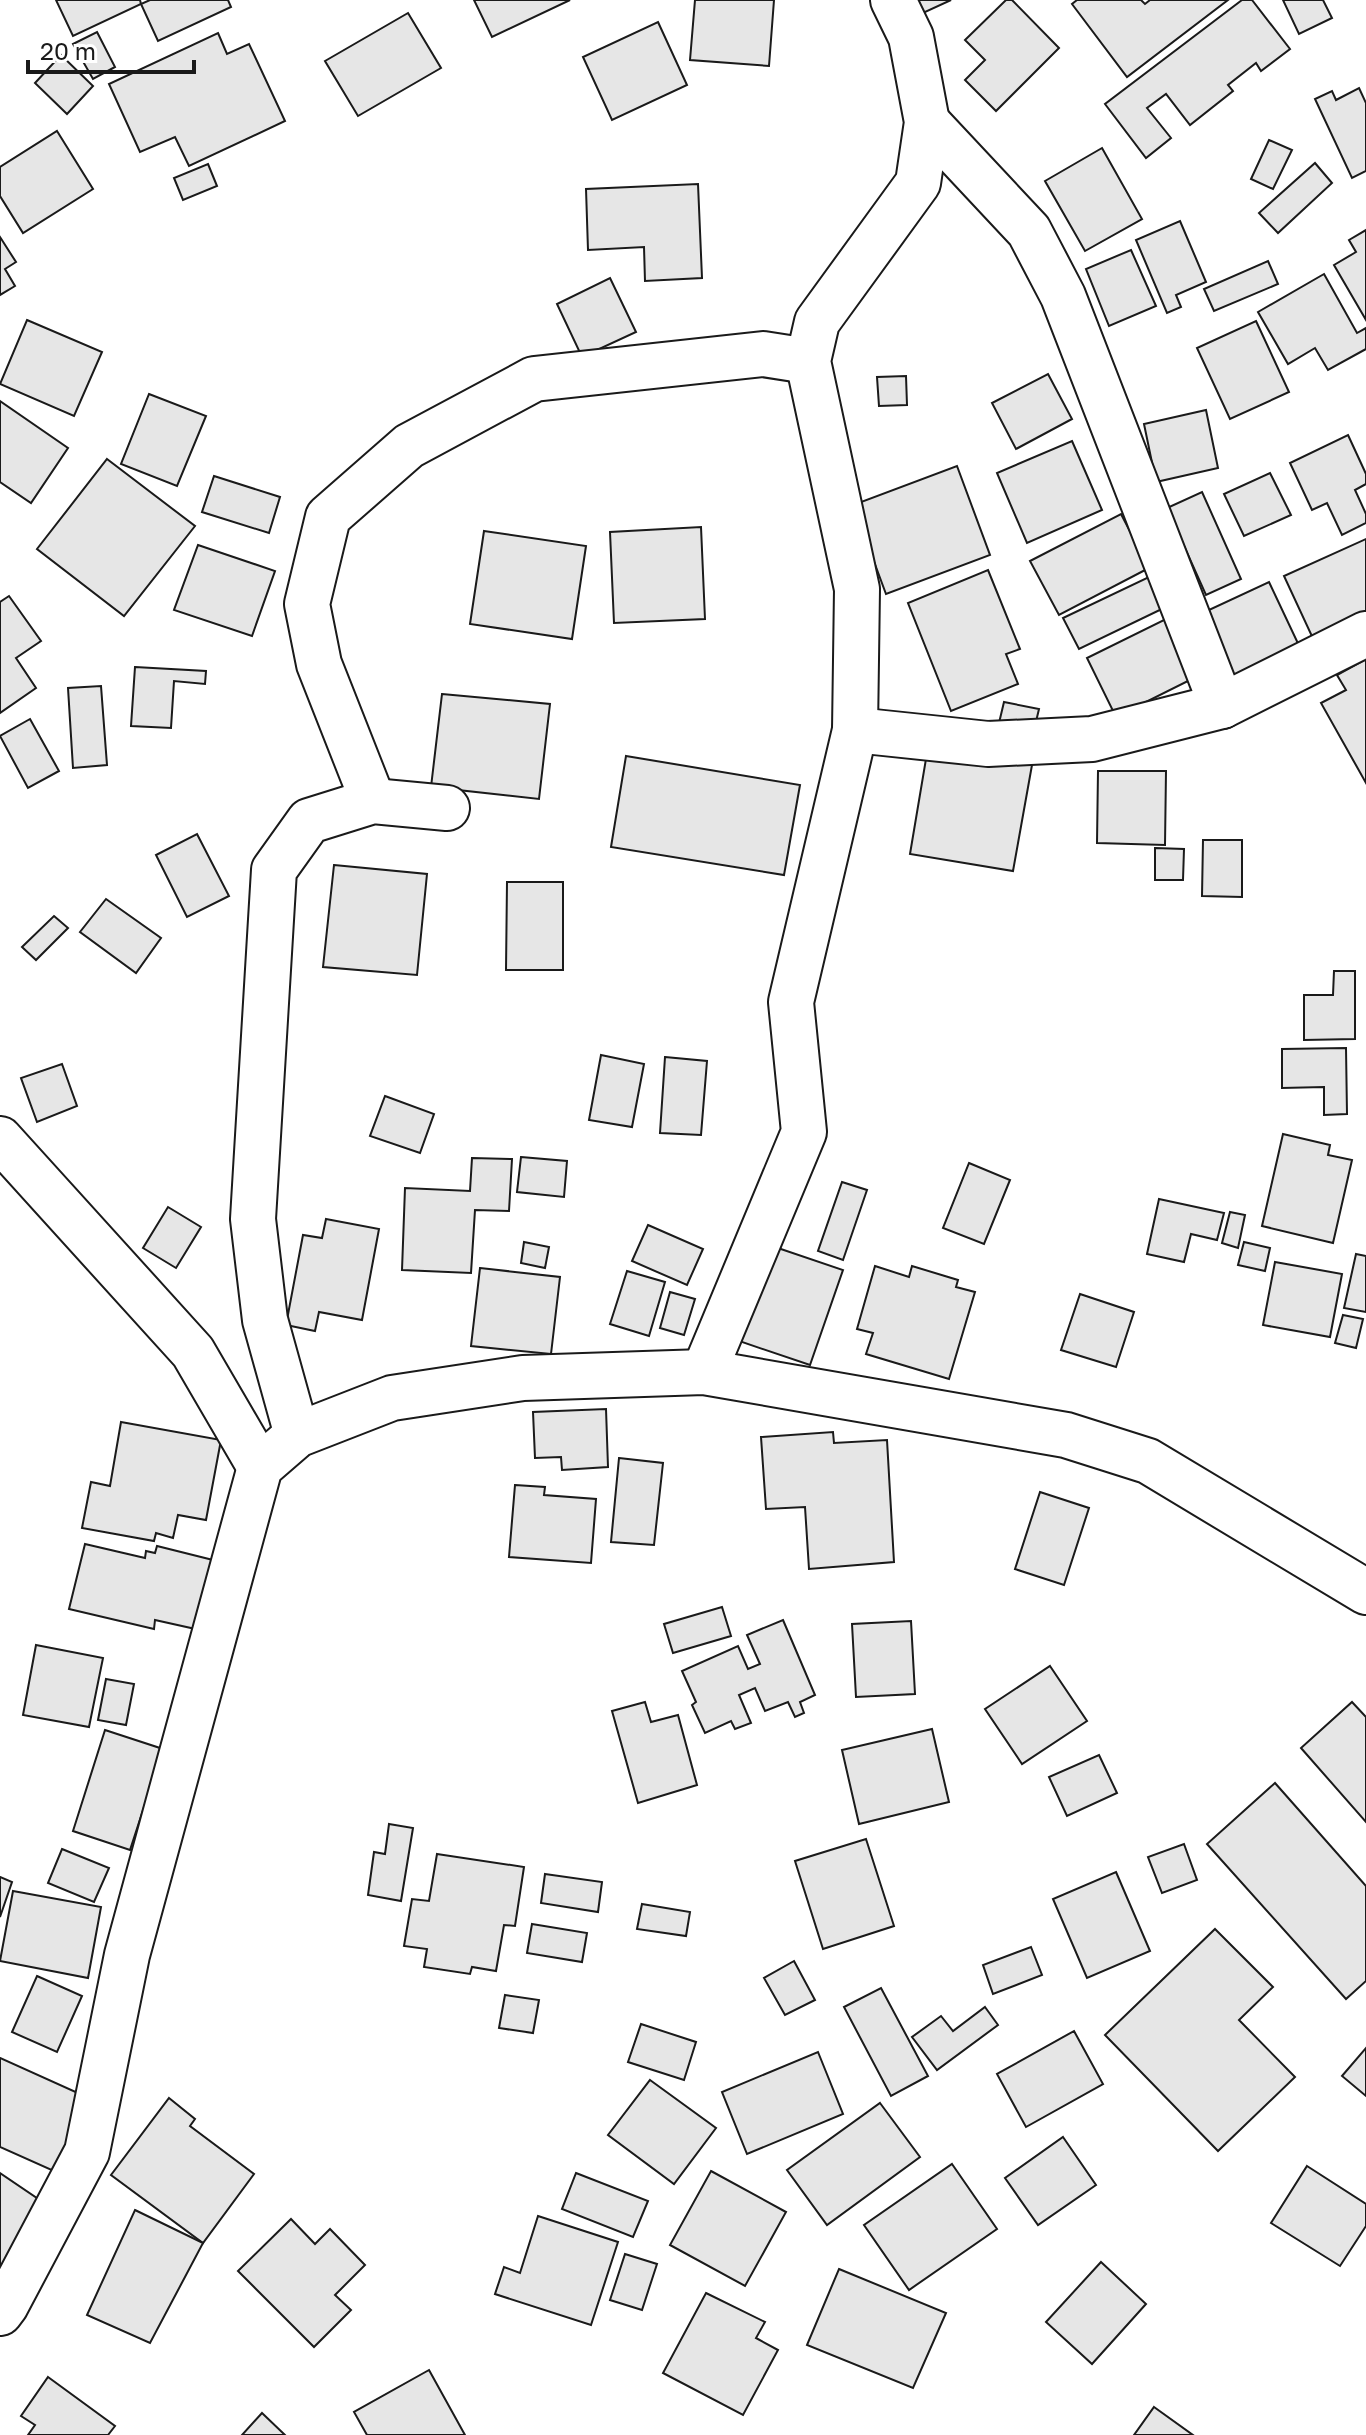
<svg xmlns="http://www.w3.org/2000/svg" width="1366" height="2435" font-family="'Golos Text',sans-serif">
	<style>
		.building { fill: #e6e6e6; stroke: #1a1a1a; stroke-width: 2 }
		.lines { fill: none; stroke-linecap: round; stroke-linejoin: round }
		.street-casing { stroke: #1a1a1a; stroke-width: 48 }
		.street { stroke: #fff; stroke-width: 44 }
	</style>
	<rect width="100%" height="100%" fill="#fff"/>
	<g class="building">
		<path d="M56 0H140L141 4 73 36Z"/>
		<path d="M150 0H228L231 7 158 41 141 4Z"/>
		<path d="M474 0H570L492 37Z"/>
		<path d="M695 0H774L769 66 690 60Z"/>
		<path d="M917 0H951L923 13Z"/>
		<path d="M1006 0H1012L1059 48 996 111 965 80 985 60 965 40Z"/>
		<path d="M1077 0H1141L1145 4 1150 0H1228L1127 77 1072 4Z"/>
		<path d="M1242 0H1252L1290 49 1261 71 1256 63 1228 85 1233 91 1190 125 1166 94 1147 108 1171 138 1146 158 1105 104Z"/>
		<path d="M1283 0H1323L1332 18 1299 34Z"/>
		<path d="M408 13 441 68 358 116 325 61Z"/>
		<path d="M658 22 687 85 612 120 583 57Z"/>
		<path d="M97 32 115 67 93 79 73 44Z"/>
		<path d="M218 33 227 54 249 44 285 121 189 166 175 137 140 152 109 84Z"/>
		<path d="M61 55 93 86 67 114 35 83Z"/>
		<path d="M1359 88 1366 103V171L1352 178 1315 99 1332 91 1336 100Z"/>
		<path d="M57 131 93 189 23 233 0 196V167Z"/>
		<path d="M1269 140 1292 150 1273 189 1251 179Z"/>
		<path d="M1102 148 1142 219 1085 251 1045 181Z"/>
		<path d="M1315 163 1332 183 1278 233 1259 213Z"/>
		<path d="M208 164 217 186 183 200 174 178Z"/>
		<path d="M698 184 702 278 645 281 644 247 588 250 586 189Z"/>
		<path d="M1180 221 1206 282 1176 295 1181 307 1167 313 1136 240Z"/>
		<path d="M1366 230V320L1334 265 1356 252 1349 240Z"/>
		<path d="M0 237 16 262 5 269 15 286 0 295Z"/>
		<path d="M1131 250 1156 306 1109 326 1086 269Z"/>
		<path d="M1268 261 1278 284 1214 311 1204 289Z"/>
		<path d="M1324 274 1357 333 1366 328V349L1328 370 1315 348 1288 364 1258 312Z"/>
		<path d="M610 278 636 332 582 357 557 304Z"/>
		<path d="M27 320 102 352 74 416 0 384Z"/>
		<path d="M1256 321 1289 392 1230 419 1197 348Z"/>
		<path d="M1048 374 1072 419 1016 449 992 403Z"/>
		<path d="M906 376 907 405 879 406 877 377Z"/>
		<path d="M149 394 206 416 177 486 121 464Z"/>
		<path d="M0 401 68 448 31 503 0 482Z"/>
		<path d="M1206 410 1218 468 1156 482 1144 424Z"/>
		<path d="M1348 435 1366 474V484L1355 490 1366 514V523L1342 535 1327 503 1312 510 1290 463Z"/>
		<path d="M1072 441 1102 510 1027 543 997 473Z"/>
		<path d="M107 459 195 526 124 616 37 549Z"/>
		<path d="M957 466 990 555 886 594 853 505Z"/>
		<path d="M1270 473 1291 515 1244 536 1224 494Z"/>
		<path d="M214 476 280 497 269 533 202 512Z"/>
		<path d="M1202 492 1241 579 1206 595 1167 508Z"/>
		<path d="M1121 514 1149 568 1059 615 1030 561Z"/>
		<path d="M701 527 705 619 614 623 610 532Z"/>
		<path d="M484 531 586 546 572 639 470 624Z"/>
		<path d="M1366 539V622L1316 645 1284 576Z"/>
		<path d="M198 545 275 571 252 636 174 610Z"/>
		<path d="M988 570 1020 649 1006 654 1018 684 951 711 908 603Z"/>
		<path d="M1151 576 1166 607 1079 649 1063 618Z"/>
		<path d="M1269 582 1303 654 1230 688 1196 616Z"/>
		<path d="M9 596 41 641 16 658 36 688 0 713V602Z"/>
		<path d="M1174 615 1202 674 1116 717 1087 658Z"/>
		<path d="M1366 659V783L1321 703 1346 690 1337 675Z"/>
		<path d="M135 667 206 671 205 684 174 681 171 728 131 726Z"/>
		<path d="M101 686 107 765 73 768 68 688Z"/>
		<path d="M442 694 550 704 539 799 431 787Z"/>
		<path d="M1004 702 1039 709 1034 730 999 723Z"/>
		<path d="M30 719 59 771 28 788 0 736Z"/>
		<path d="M928 747 1032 765 1013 871 910 854Z"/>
		<path d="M626 756 800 785 784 875 611 847Z"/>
		<path d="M1098 771H1166L1165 845 1097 843Z"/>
		<path d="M197 834 229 896 187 917 156 855Z"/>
		<path d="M1203 840H1242V897L1202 896Z"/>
		<path d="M1155 848 1184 849 1183 880H1155Z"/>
		<path d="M334 865 427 874 417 975 323 967Z"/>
		<path d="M507 882H563V970H506Z"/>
		<path d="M106 899 161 938 136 973 80 932Z"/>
		<path d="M54 916 68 928 36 960 22 947Z"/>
		<path d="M1334 971H1355V1039L1304 1040V995H1333Z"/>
		<path d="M1346 1048 1347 1114 1324 1115V1087L1282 1088V1049Z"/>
		<path d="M601 1055 644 1064 632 1127 589 1120Z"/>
		<path d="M665 1057 707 1061 701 1135 660 1133Z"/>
		<path d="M62 1064 77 1106 37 1122 21 1078Z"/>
		<path d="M385 1096 434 1114 420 1153 370 1136Z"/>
		<path d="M1283 1134 1330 1145 1328 1155 1352 1160 1333 1243 1262 1226Z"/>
		<path d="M521 1157 567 1161 564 1197 517 1192Z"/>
		<path d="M472 1158 512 1159 509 1211 475 1210 471 1273 402 1270 405 1188 470 1191Z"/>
		<path d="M969 1163 1010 1180 984 1244 943 1228Z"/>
		<path d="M842 1182 867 1190 843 1260 818 1251Z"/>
		<path d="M1159 1199 1224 1213 1217 1240 1191 1234 1184 1262 1147 1254Z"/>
		<path d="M168 1207 201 1227 176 1268 143 1248Z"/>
		<path d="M1230 1212 1245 1215 1238 1248 1222 1243Z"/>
		<path d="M326 1219 379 1229 362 1320 319 1312 315 1331 286 1325 303 1235 322 1238Z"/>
		<path d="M648 1225 703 1249 687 1285 632 1261Z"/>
		<path d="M524 1242 549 1247 545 1268 521 1263Z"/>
		<path d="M1244 1242 1270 1248 1265 1271 1238 1265Z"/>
		<path d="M772 1246 843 1270 810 1365 739 1341Z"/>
		<path d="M1356 1254 1366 1256V1312L1344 1308Z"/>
		<path d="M1275 1262 1342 1274 1330 1337 1263 1325Z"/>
		<path d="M875 1266 909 1277 912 1266 958 1280 956 1287 975 1292 949 1379 866 1354 873 1333 857 1329Z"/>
		<path d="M480 1268 560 1277 551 1354 471 1346Z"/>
		<path d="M627 1271 665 1282 649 1336 610 1324Z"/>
		<path d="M670 1292 695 1299 684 1335 660 1328Z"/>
		<path d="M1080 1294 1134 1312 1116 1367 1061 1350Z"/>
		<path d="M1343 1315 1363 1319 1356 1348 1335 1343Z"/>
		<path d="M606 1409 608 1467 562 1470 561 1457 535 1458 533 1412Z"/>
		<path d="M121 1422 221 1440 206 1520 178 1515 173 1538 156 1533 154 1541 82 1528 91 1482 110 1486Z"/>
		<path d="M833 1432 834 1443 887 1440 894 1562 809 1569 805 1507 766 1509 761 1437Z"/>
		<path d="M619 1458 663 1463 654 1545 611 1542Z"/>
		<path d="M515 1485 545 1487 544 1495 596 1499 591 1563 509 1557Z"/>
		<path d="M1040 1492 1089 1508 1064 1585 1015 1569Z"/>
		<path d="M85 1544 145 1558 146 1551 155 1553 157 1546 217 1561 200 1630 155 1620 154 1629 69 1609Z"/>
		<path d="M722 1607 731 1636 673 1653 664 1624Z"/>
		<path d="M783 1620 815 1695 800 1702 804 1713 795 1717 788 1702 765 1711 755 1688 739 1695 751 1723 735 1729 731 1721 705 1733 692 1705 696 1702 682 1671 738 1646 748 1669 760 1664 747 1635Z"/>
		<path d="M911 1621 915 1694 856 1697 852 1624Z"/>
		<path d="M36 1645 103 1658 89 1727 23 1715Z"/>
		<path d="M1050 1666 1087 1721 1022 1764 985 1709Z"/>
		<path d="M106 1679 134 1684 126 1725 98 1720Z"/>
		<path d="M645 1702 651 1722 678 1715 697 1785 638 1803 612 1711Z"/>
		<path d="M1352 1702 1366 1717V1822L1301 1748Z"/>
		<path d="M932 1729 949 1802 859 1824 842 1750Z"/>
		<path d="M105 1730 163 1749 130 1850 73 1831Z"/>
		<path d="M1099 1755 1117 1793 1067 1816 1049 1777Z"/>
		<path d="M1275 1783 1366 1886V1981L1346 1999 1207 1844Z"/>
		<path d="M389 1824 413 1828 401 1901 368 1895 374 1852 385 1854Z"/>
		<path d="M866 1839 894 1926 823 1949 795 1861Z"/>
		<path d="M1184 1844 1197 1880 1162 1893 1148 1857Z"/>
		<path d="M62 1849 109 1868 94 1902 48 1883Z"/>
		<path d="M437 1854 524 1867 515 1926 504 1925 496 1971 472 1967 470 1974 424 1967 427 1949 404 1946 412 1899 429 1901Z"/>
		<path d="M1116 1872 1150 1951 1087 1978 1053 1899Z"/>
		<path d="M545 1874 602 1882 598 1912 541 1903Z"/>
		<path d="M0 1877 12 1882 0 1917Z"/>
		<path d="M13 1891 101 1907 88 1978 0 1961Z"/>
		<path d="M642 1904 690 1912 686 1936 637 1929Z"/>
		<path d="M532 1924 587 1933 582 1962 527 1953Z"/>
		<path d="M1215 1929 1273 1987 1239 2020 1295 2077 1218 2151 1105 2035Z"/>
		<path d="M1031 1947 1042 1975 993 1994 983 1965Z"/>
		<path d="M794 1961 815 2000 785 2015 764 1978Z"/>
		<path d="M37 1976 82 1996 57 2052 12 2032Z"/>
		<path d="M881 1988 928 2076 891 2096 844 2007Z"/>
		<path d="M505 1995 539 2000 533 2033 499 2028Z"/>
		<path d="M985 2007 998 2025 937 2070 912 2037 941 2016 953 2031Z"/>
		<path d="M641 2024 696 2042 684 2080 628 2062Z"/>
		<path d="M1074 2031 1103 2084 1026 2127 997 2074Z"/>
		<path d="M1366 2048V2096L1342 2076Z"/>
		<path d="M818 2052 843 2114 747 2154 722 2092Z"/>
		<path d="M0 2058 89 2098 56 2172 0 2147Z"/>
		<path d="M650 2080 716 2128 674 2184 608 2135Z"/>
		<path d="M169 2098 195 2119 190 2126 254 2174 203 2243 111 2175Z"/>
		<path d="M880 2103 920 2157 827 2225 787 2170Z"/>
		<path d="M1063 2137 1096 2185 1038 2225 1005 2178Z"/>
		<path d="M952 2164 997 2229 909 2290 864 2225Z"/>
		<path d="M1307 2166 1366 2204V2226L1340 2266 1271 2223Z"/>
		<path d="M711 2171 786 2212 745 2286 670 2245Z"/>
		<path d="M0 2173 53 2209 0 2271Z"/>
		<path d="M576 2173 648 2201 633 2237 562 2209Z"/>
		<path d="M135 2210 203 2243 150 2343 87 2315Z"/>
		<path d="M538 2216 618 2242 591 2325 495 2294 504 2267 520 2273Z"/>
		<path d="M291 2219 315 2244 330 2229 365 2265 335 2295 351 2310 314 2347 238 2271Z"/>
		<path d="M625 2254 657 2264 642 2310 610 2300Z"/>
		<path d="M1101 2262 1146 2304 1092 2364 1046 2322Z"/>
		<path d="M839 2269 946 2313 913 2388 807 2345Z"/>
		<path d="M706 2293 765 2322 756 2338 778 2350 743 2415 663 2373Z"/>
		<path d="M429 2370 465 2435H367L354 2412Z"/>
		<path d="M48 2377 115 2426 108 2435H28L35 2425 21 2416Z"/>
		<path d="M1154 2407 1193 2435H1134Z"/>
		<path d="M262 2413 285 2435H242Z"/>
	</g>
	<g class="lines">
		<g class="street-casing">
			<g id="street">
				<path d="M927 122 1029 231 1063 296 1222 706"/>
				<path d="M855 730 988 744 1092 739 1222 706 1366 634"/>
				<path d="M373 801 319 664 307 604 328 517 409 446 534 379 763 354 808 361"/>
				<path d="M0 1139 193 1352 260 1467"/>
				<path d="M704 1372 804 1132 791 1002 855 730 857 589 808 361 817 322 918 183 927 122 911 37 893 0"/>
				<path d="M297 1435 265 1320 253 1219 274 870 309 821 373 801 447 808"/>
				<path d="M0 2313 6 2305 87 2152 127 1955 260 1467 297 1435 392 1398 523 1378 704 1372 1066 1435 1148 1461 1366 1592"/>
			</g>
		</g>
		<use href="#street" class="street"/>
	</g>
	<path d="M28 60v12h166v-12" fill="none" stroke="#1a1a1a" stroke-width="4"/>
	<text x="40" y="60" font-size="24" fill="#1a1a1a" stroke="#ffffff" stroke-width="6" paint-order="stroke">20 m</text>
</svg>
